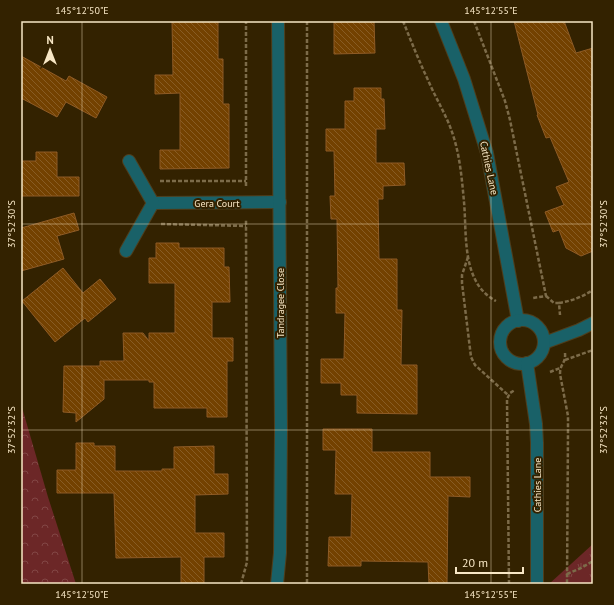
<svg xmlns="http://www.w3.org/2000/svg" width="614" height="605" font-family="'PT Sans',sans-serif">
	<style>
		.grass { fill: url(#grass-tufts) }
		.forest { fill: url(#forest-crowns) }
		.building { fill: url(#building-back-hatch); stroke: #8f5b25 }
		.lines { fill: none; stroke-linecap: round; stroke-linejoin: round }
		.minor-casing { stroke: #4f3e1c; stroke-width: 14 }
		.tertiary-casing { stroke: #4f3e1c; stroke-width: 14 }
		.path { stroke: #7c6b49; stroke-width: 2.5; stroke-dasharray: 4 2; stroke-linecap: butt }
		.minor { stroke: #196168; stroke-width: 12 }
		.tertiary { stroke: #196168; stroke-width: 12 }
		.ticks { fill: none; stroke: #f8e7c5; stroke-width: 1; stroke-opacity: 0.45 }
		.labels { text-anchor: middle; dominant-baseline: central; stroke-width: 4; stroke-linejoin: round; paint-order: stroke }
		.street-label { font-size: 10px; fill: #f8e7c5; stroke: #320 }
		.neatline { fill: none; stroke: #f8e7c5; stroke-width: 1.5 }
		.ticks-label { font-size: 10px; text-anchor: middle; fill: #f8e7c5 }
	</style>
	<defs>
		<pattern id="grass-tufts" width="24" height="20" patternUnits="userSpaceOnUse"><rect width="24" height="20" fill="#6c2727"/><path d="M3 7l-1-3M5 7V3M7 7l1-3M15 17l-1-3M17 17v-4M19 17l1-3" fill="none" stroke="#824645"/></pattern>
		<pattern id="forest-crowns" width="20" height="18" patternUnits="userSpaceOnUse"><rect width="20" height="18" fill="#6c2727"/><path d="M2 6a3 3 0 1 1 6 0M12 15a3 3 0 1 1 6 0" fill="none" stroke="#824645"/></pattern>
		<pattern id="building-back-hatch" width="6" height="6" patternUnits="userSpaceOnUse"><rect width="6" height="6" fill="#734100"/><path d="M-1 5l2 2M0 0l6 6M5-1l2 2" fill="none" stroke="#885c24"/></pattern>
	</defs>
	<rect width="100%" height="100%" fill="#320"/>
	<path class="grass" d="M593 544V584H549Z"/>
	<path class="forest" d="M21 404 48 497 76 584H21Z"/>
	<g class="building">
		<path d="M172 21H218V59H223V104H229V168L160 169V150H180V93L155 94V75H173Z"/>
		<path d="M334 21H374L375 53 334 54Z"/>
		<path d="M514 21H564L576 53 593 48V251L581 256 566 248 559 230 553 232 545 212 564 205 556 187 569 182 550 137 546 138 537 115H538Z"/>
		<path d="M21 56 66 81 69 76 107 97 96 118 66 102 57 117 21 98Z"/>
		<path d="M354 88H381V99H384L385 129H376V163H404L405 185 383 186V199H378L379 259H397V310H402L401 365H417V414L357 413V395H341V383H321V359H344L345 313H336V288H338L337 219H331L330 196H335L334 151H326V129H345V101H354Z"/>
		<path d="M36 152H57V177H79V196H21V161H36Z"/>
		<path d="M74 213 79 230 57 236 64 259 21 271V228Z"/>
		<path d="M156 243H179V248H224V267H229L230 302H212V338H233V361H227V417H207V408H154V382H149V380H104V399L76 422V413L63 412 64 366H100V361H124L123 333H143L149 341V333H175V283H149V258H156Z"/>
		<path d="M63 268 83 293 100 279 116 299 88 322 85 318 55 342 22 301Z"/>
		<path d="M323 429H372V452H430V477H470V497L448 496 447 584H429L428 562 361 561V566H328L329 537H351L352 494H335L336 450H323Z"/>
		<path d="M76 443H94V446H115V471H162V469H174V447L214 446V474H228V494L195 495V533H224V557H204V584H181V557L116 558 114 493H57V470H76Z"/>
	</g>
	<g class="lines">
		<g class="minor-casing">
			<g id="minor">
				<path d="M153 203 280 202"/>
				<path d="M126 251 153 203 129 161"/>
				<path d="M544 343 579 330 593 323"/>
				<path d="M277 584 280 553 281 430 278 21"/>
			</g>
		</g>
		<g class="tertiary-casing">
			<g id="tertiary">
				<path d="M441 21 464 79 487 153 518 321"/>
				<circle cx="522" cy="342" r="22"/>
				<path d="M527 363 536 424 537 443V584"/>
			</g>
		</g>
		<g class="path">
			<path d="M307 21V584"/>
			<path d="M403 21C411 41 419 61 428 80 436 99 447 116 453 135 460 156 462 180 464 202 467 234 461 283 496 301"/>
			<path d="M474 21 505 101 510 120 546 296 533 298"/>
			<path d="M160 181H246"/>
			<path d="M246 186V21"/>
			<path d="M161 224 246 226"/>
			<path d="M468 257 462 275V283L471 357 475 365 508 395"/>
			<path d="M546 296 554 303H559L560 315"/>
			<path d="M559 303C571 301 582 297 593 290"/>
			<path d="M565 353C566 364 560 363 560 374L568 416V430L567 584"/>
			<path d="M565 360 593 350"/>
			<path d="M550 372 560 368"/>
			<path d="M567 574 581 568 593 561"/>
			<path d="M241 584 247 562 246 220"/>
			<path d="M509 584 507 399 510 393 515 390"/>
		</g>
		<use href="#minor" class="minor"/>
		<use href="#tertiary" class="tertiary"/>
	</g>
	<path class="ticks" d="M82 21V584M491 21V584M21 224H593M21 430H593"/>
	<g class="labels">
		<g class="street-label">
			<text transform="translate(489 168) rotate(78)">Cathies Lane</text>
			<text x="217" y="203">Gera Court</text>
			<text transform="translate(280 303) rotate(-90)">Tandragee Close</text>
			<text transform="translate(537 485) rotate(-90)">Cathies Lane</text>
		</g>
	</g>
	<rect width="614" height="605" fill="none" stroke="#332200" stroke-width="44"/>
	<g transform="translate(50 50)" stroke="#332200" stroke-width="3" paint-order="stroke">
	<path d="M0-3L7 15L0 10L-7 15Z" fill="#f8e7c5"/>
	<text y="-6" font-size="11" font-weight="bold" text-anchor="middle" fill="#f8e7c5">N</text>
	</g>
	<path d="M456 567v6h67v-6" fill="none" stroke="#f8e7c5" stroke-width="2"/>
	<text x="462" y="567" font-size="12" fill="#f8e7c5" stroke="#332200" stroke-width="3" paint-order="stroke">20 m</text>
	<rect x="22" y="22" width="570" height="561" class="neatline"/>
	<g class="ticks-label">
		<text x="82" y="14">145°12'50"E</text>
		<text x="491" y="14">145°12'55"E</text>
		<text transform="translate(11 224) rotate(-90)" y="4">37°52'30"S</text>
		<text transform="translate(603 224) rotate(-90)" y="4">37°52'30"S</text>
		<text transform="translate(11 430) rotate(-90)" y="4">37°52'32"S</text>
		<text transform="translate(603 430) rotate(-90)" y="4">37°52'32"S</text>
		<text x="82" y="598">145°12'50"E</text>
		<text x="491" y="598">145°12'55"E</text>
	</g>
</svg>
